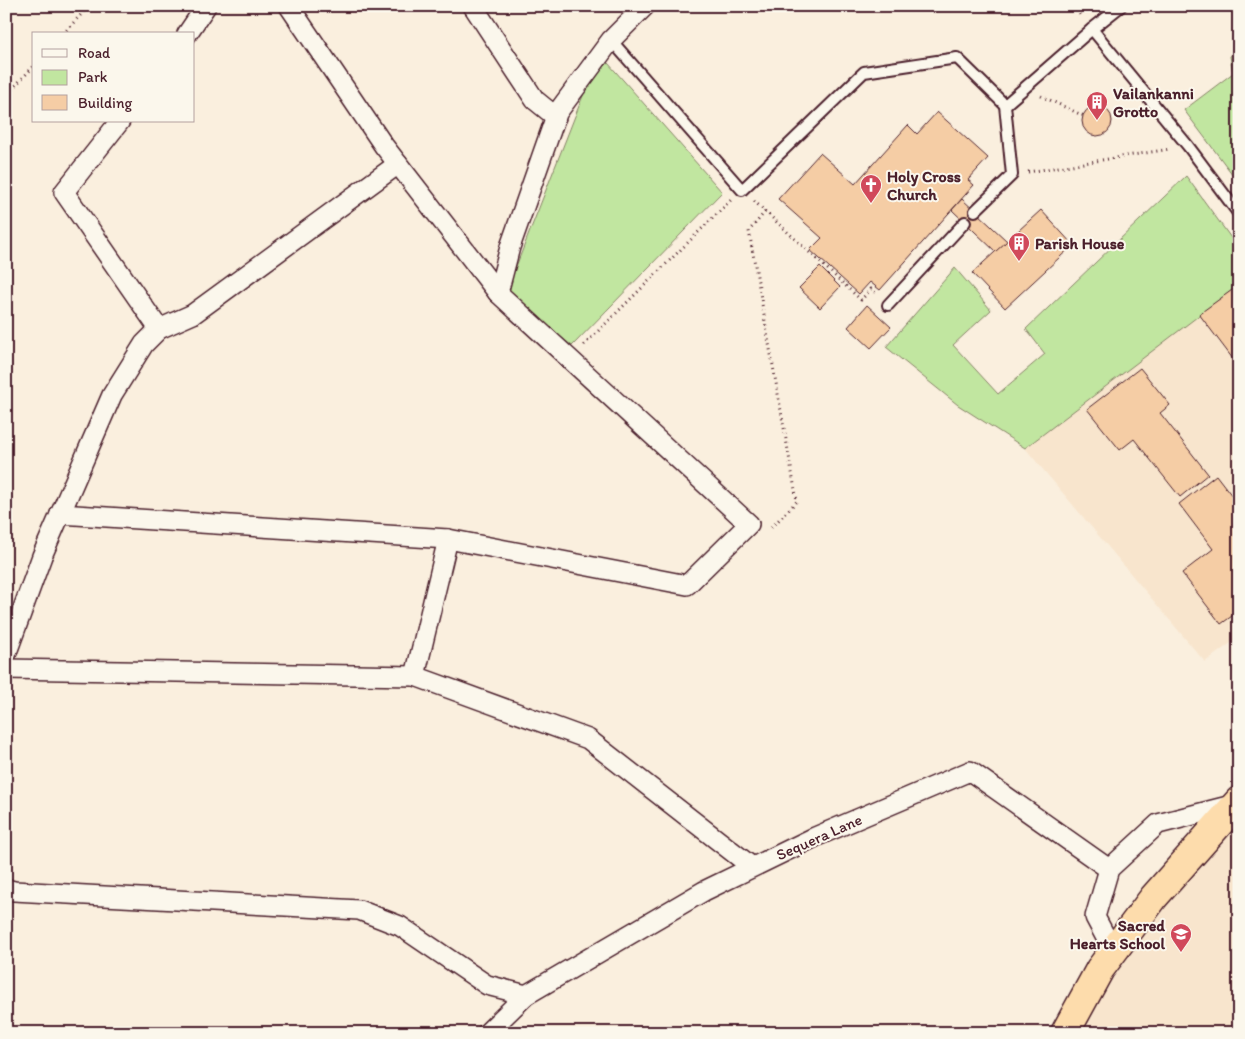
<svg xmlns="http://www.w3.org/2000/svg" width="1245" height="1039" font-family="Itim,sans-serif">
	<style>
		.built { fill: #f8e5cd }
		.green { fill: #c1e6a0; stroke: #868266 }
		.building { fill: #f5cda5; stroke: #4a1f2b }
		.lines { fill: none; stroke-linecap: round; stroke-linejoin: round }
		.service-casing { stroke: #4a1f2b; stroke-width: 14 }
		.minor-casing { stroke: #4a1f2b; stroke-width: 22 }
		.trunk-casing { stroke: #4a1f2b; stroke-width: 31 }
		.path { stroke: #4a1f2b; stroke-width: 3; stroke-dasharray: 1 4; stroke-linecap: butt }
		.service { stroke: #fbf7ec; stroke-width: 10 }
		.minor { stroke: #fbf7ec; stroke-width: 19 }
		.trunk { stroke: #fddcac; stroke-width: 28 }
		.labels { text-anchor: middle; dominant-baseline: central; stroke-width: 4; stroke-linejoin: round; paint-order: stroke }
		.poi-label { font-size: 16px; font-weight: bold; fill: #4a1f2b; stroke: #fbf7ec; text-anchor: start }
		.street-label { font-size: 16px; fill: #4a1f2b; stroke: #fbf7ec }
	</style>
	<rect width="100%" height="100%" fill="#faefde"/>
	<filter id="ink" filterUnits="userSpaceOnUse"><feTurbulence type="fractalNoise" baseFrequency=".02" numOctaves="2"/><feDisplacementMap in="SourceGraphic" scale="10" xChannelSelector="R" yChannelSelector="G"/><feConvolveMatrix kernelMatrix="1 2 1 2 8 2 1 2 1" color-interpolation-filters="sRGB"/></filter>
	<g filter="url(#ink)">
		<g class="built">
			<path d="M1199 314 1239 367V637L1205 662 1025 448Z"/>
			<path d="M1239 823V1033H1074L1084 1006 1163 900Z"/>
		</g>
		<g class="green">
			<path d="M1239 52V183L1184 110 1233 73 1230 56Z"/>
			<path d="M608 63 722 192 572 346 506 292 588 83Z"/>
			<path d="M1186 176 1239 249V285L1025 448 958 405 886 347 955 268 991 310 953 345 998 394 1045 354 1026 329Z"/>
		</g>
		<g class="building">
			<circle cx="1097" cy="121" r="15"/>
			<path d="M937 112 988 158 968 180 974 185 880 290 870 282 859 294 810 250 822 238 778 199 820 153 855 184 908 125 917 134Z"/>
			<path d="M962 199 1007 241 996 252 952 210Z"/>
			<path d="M1041 210 1073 245 1005 308 972 273Z"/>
			<path d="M820 267 840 287 820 308 799 288Z"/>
			<path d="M1239 285V367L1199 314Z"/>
			<path d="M867 305 891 327 871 348 848 327Z"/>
			<path d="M1140 368 1170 405 1160 413 1208 474 1180 497 1134 439 1120 450 1087 409Z"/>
			<path d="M1216 475 1239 505V611L1221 624 1182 573 1213 549 1179 504Z"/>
		</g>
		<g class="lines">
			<g class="service-casing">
				<g id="service">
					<path d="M1092 29 1121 6"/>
					<path d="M611 40 742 190 864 72 957 58 1005 105"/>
					<path d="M975 211 1012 175 1005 105 1092 29 1188 146 1239 214"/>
					<path d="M888 305 965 222"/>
				</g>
			</g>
			<g class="minor-casing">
				<g id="minor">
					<path d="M289 6 384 146 498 293"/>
					<path d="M473 6 535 100 556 117"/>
					<path d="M187 34 206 6"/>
					<path d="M120 121 64 192 159 329"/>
					<path d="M60 514 448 539 687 585 749 524 498 293 510 247 557 113 611 40 645 6"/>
					<path d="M6 655 42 556 112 395 144 344 159 329 193 314 398 164"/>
					<path d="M6 669 415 676 588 739 752 867"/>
					<path d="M415 676 448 539"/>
					<path d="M6 889 14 891 359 910 400 926 487 985 526 995"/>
					<path d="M1113 951 1095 917 1109 869 1158 824 1236 804"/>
					<path d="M487 1033 526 995 704 891 815 837 970 771 1109 869"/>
				</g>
			</g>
			<g class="trunk-casing">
				<path id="trunk" d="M1065 1033 1100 969 1154 897 1239 801"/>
			</g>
			<g class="path">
				<path d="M1073 6 1082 17"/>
				<path d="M63 34 89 6"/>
				<path d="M1041 96 1084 116"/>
				<path d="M6 103 12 89 34 66"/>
				<path d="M1028 172 1170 149"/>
				<path d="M754 201 861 300 871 289 877 294"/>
				<path d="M765 212 749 231 797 501 770 529"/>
				<path d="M584 345 731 200"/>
			</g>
			<use href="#service" class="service"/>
			<use href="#minor" class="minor"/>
			<use href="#trunk" class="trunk"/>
		</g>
	</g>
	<defs>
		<g id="building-pin" transform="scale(1.125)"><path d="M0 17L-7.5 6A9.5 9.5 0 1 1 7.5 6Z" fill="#d1495b" stroke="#fbf7ec"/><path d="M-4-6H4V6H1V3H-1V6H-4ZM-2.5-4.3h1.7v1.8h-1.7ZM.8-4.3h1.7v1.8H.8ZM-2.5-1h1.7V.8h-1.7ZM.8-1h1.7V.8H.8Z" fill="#fff"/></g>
		<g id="church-pin" transform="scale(1.125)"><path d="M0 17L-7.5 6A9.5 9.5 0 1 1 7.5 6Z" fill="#d1495b" stroke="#fbf7ec"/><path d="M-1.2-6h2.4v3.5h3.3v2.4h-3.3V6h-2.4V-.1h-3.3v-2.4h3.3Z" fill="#fff"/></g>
		<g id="school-pin" transform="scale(1.125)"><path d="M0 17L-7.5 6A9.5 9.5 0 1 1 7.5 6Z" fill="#d1495b" stroke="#fbf7ec"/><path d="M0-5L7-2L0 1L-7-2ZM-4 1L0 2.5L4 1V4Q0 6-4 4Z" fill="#fff"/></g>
	</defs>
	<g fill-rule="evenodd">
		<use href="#building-pin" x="1097" y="102"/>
		<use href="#church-pin" x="871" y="185"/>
		<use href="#building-pin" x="1019" y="243"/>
		<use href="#school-pin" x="1181" y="934"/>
	</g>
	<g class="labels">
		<g class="poi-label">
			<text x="1113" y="93">Vailankanni<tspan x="1113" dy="18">Grotto</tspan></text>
			<text x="887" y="176">Holy Cross<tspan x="887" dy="18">Church</tspan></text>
			<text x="1035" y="243">Parish House</text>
			<text x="1165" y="925" text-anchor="end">Sacred<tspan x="1165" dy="18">Hearts School</tspan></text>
		</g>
		<g class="street-label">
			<text transform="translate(819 837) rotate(-24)">Sequera Lane</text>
		</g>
	</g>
	<rect width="1245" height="1039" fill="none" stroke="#fbf7ec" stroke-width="25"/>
	<rect x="12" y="12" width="1220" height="1014" fill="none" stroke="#4a1f2b" stroke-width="2" filter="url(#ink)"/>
	<rect x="32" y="32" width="162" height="90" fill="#fbf7ec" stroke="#b4a19f"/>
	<rect x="42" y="49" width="25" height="8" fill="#fbf7ec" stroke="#b4a19f"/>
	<text x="78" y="58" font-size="15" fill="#4a1f2b">Road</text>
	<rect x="42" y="70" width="25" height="15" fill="#c1e6a0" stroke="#b4a19f"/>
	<text x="78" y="82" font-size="15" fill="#4a1f2b">Park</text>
	<rect x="42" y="95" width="25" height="15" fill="#f5cda5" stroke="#b4a19f"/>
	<text x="78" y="108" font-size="15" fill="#4a1f2b">Building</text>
</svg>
